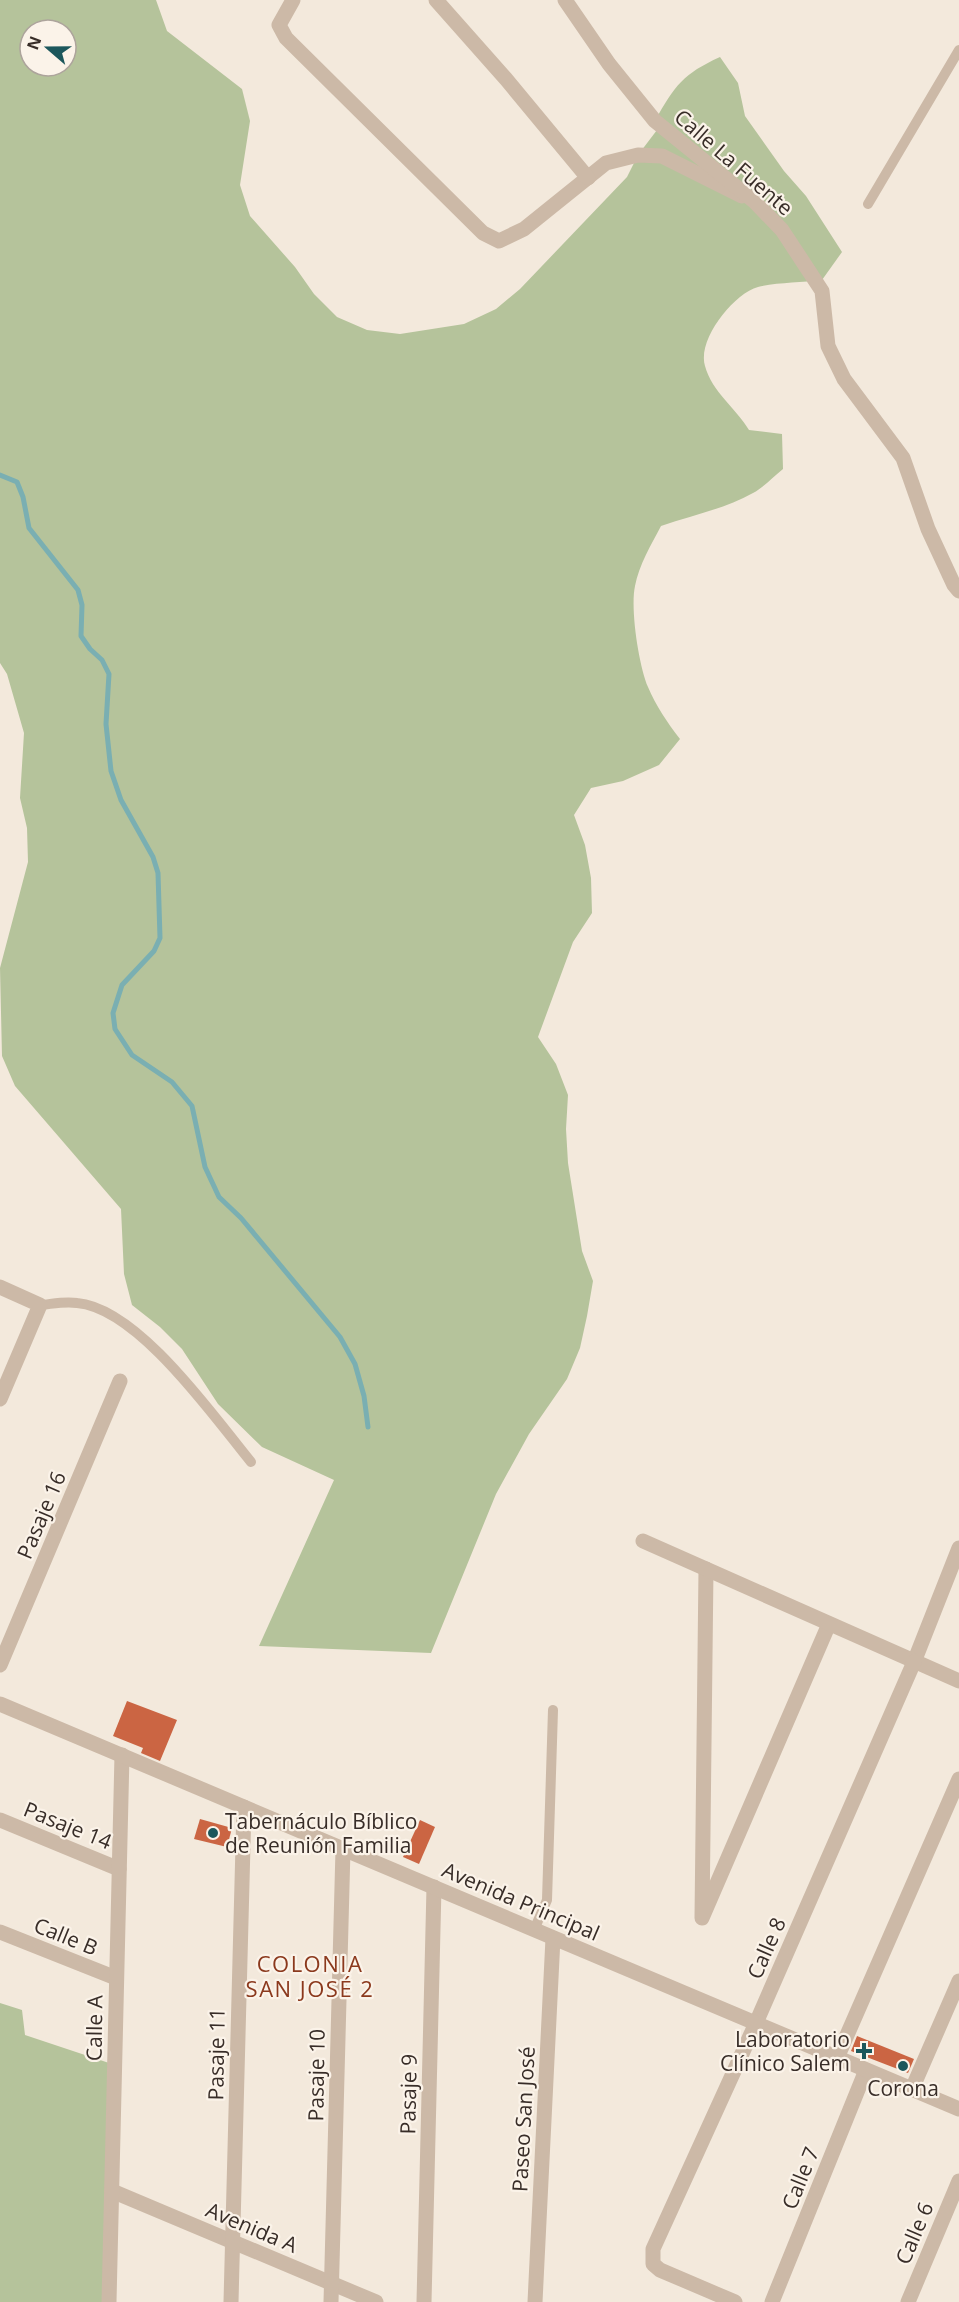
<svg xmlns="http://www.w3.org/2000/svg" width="959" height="2302" font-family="'Open Sans',sans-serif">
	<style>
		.green { fill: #b5c39b; fill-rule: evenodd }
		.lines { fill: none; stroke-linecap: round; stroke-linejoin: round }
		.stream { stroke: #7aafb2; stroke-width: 5 }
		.building { fill: #cb6543 }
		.service { stroke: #ccb9a7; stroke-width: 10 }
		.pedestrian { stroke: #ccb9a7; stroke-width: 15 }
		.minor { stroke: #ccb9a7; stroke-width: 15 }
		.tertiary { stroke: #ccb9a7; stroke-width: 15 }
		.poi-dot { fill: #1c575c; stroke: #fbf3e9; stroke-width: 2 }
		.labels { text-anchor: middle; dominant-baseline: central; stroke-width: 4.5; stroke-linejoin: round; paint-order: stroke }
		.street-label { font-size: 21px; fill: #382d28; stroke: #fbf3e9 }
		.poi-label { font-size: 21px; fill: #382d28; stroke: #fbf3e9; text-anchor: start }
		.neighbourhood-label { font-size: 22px; letter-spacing: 1.5px; fill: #8b391d; stroke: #fbf3e9 }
	</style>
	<rect width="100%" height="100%" fill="#f3e9dc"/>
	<g class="green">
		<path d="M0 0H156L167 31 242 89 250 121 240 185 250 216 295 267 314 294 337 317 367 330 400 334 464 324 496 309 520 289 627 177 638 155 657 130 655 121C675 85 683 74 720 57L738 83 745 116 784 171 806 196 842 252 822 280C801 283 778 282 758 287 733 294 697 340 705 366 712 392 736 408 749 430L782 434 783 469C773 477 764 487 753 493 725 509 692 515 661 526 651 545 639 565 635 586 630 609 639 666 648 687 656 706 667 722 680 739L659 765 623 781 591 788 574 815 585 845 591 878 592 913 573 942 538 1037 556 1064 568 1095 566 1129 568 1163 582 1251 593 1281 587 1316 580 1348 567 1379 529 1434 496 1494 431 1653 259 1646 334 1480 262 1447 218 1404 182 1349 160 1327 132 1305 124 1274 121 1209 15 1086 2 1056 0 968 28 862 27 828 20 798 24 733 7 674 0 663ZM30 30H66V66H30Z"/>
		<path d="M0 2003 22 2010 25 2035 115 2065 109 2302H0Z"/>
	</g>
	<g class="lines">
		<path class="stream" d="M0 475 17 482 23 497 29 528 78 590 82 605 81 636 90 649 102 660 109 674 106 724 111 771 121 800 153 857 158 873 160 938 154 951 122 985 113 1013 115 1029 132 1055 172 1082 192 1106 205 1167 219 1197 241 1218 340 1337 355 1364 364 1396 368 1427"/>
	</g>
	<g class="building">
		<path d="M127 1701 177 1720 160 1761 141 1753 143 1748 113 1736Z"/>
		<path d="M200 1819 232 1828 227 1847 194 1839Z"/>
		<path d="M420 1820 435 1827 419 1864 403 1857Z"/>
		<path d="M857 2036 914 2059 908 2073 851 2051Z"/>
	</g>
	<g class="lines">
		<g class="service">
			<path d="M868 204 959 50"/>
			<path d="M40 1305C52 1304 65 1301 77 1303 138 1308 214 1417 251 1462"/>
			<path d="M534 1930 547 1900 553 1710"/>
		</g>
		<g class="pedestrian">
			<path d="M706 1569 702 1918 829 1624"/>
			<path d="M914 1662 959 1548"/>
			<path d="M837 2058 959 1779"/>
			<path d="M912 2089 959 1981"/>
		</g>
		<g class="minor">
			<path d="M293 0 279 25 286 38 483 233 499 241 524 229 606 163 638 155 662 156 742 196"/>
			<path d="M436 0 506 79 588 178"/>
			<path d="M0 1287 40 1305 0 1399"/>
			<path d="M643 1541 959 1681"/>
			<path d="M0 1665 120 1381"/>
			<path d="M0 1820 119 1869"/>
			<path d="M0 1932 116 1978"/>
			<path d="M112 2191 376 2302"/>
			<path d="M109 2302 122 1755"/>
			<path d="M231 2302 244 1807"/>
			<path d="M331 2302 343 1849"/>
			<path d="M424 2302 434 1887"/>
			<path d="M735 2302 660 2270 653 2264V2249L756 2023 914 1662"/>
			<path d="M772 2302 866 2070"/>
			<path d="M908 2302 959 2181"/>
		</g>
		<g class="tertiary">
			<path d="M565 0 609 64 655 121 755 202 782 230 822 291 828 346 844 379 903 458 928 529 954 585 959 591"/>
			<path d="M0 1704 959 2109"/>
			<path d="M535 2302 553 1938"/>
		</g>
	</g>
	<g class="poi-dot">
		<circle cx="213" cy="1833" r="6"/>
		<path d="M861 2042h6v6h6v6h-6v6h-6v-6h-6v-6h6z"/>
		<circle cx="903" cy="2066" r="6"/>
	</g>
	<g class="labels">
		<g class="street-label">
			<text transform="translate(734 162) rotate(41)">Calle La Fuente</text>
			<text transform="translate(41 1515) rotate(-67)">Pasaje 16</text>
			<text transform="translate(68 1825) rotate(22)">Pasaje 14</text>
			<text transform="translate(521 1901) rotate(23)">Avenida Principal</text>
			<text transform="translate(66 1936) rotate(22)">Calle B</text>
			<text transform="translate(766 1948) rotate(-66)">Calle 8</text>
			<text transform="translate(94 2028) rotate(-89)">Calle A</text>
			<text transform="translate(216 2054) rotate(-89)">Pasaje 11</text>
			<text transform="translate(316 2075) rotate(-89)">Pasaje 10</text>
			<text transform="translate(408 2094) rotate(-89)">Pasaje 9</text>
			<text transform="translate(523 2119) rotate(-87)">Paseo San José</text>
			<text transform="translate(800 2178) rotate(-68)">Calle 7</text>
			<text transform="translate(252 2227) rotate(23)">Avenida A</text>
			<text transform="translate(914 2233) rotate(-67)">Calle 6</text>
		</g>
		<g class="poi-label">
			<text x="225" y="1821">Tabernáculo Bíblico<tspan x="225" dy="24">de Reunión Familia</tspan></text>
			<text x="850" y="2039" text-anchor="end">Laboratorio<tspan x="850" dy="24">Clínico Salem</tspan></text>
			<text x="903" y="2088" text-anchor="middle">Corona</text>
		</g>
		<g class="neighbourhood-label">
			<text x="310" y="1963">COLONIA<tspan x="310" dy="25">SAN JOSÉ 2</tspan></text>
		</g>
	</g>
	<g transform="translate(48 48) rotate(290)"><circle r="28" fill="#fbf3e9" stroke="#ada49c" stroke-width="1.5"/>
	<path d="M0-4.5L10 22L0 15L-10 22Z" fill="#1c575c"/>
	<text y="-9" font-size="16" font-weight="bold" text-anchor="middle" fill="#382d28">N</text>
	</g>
</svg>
